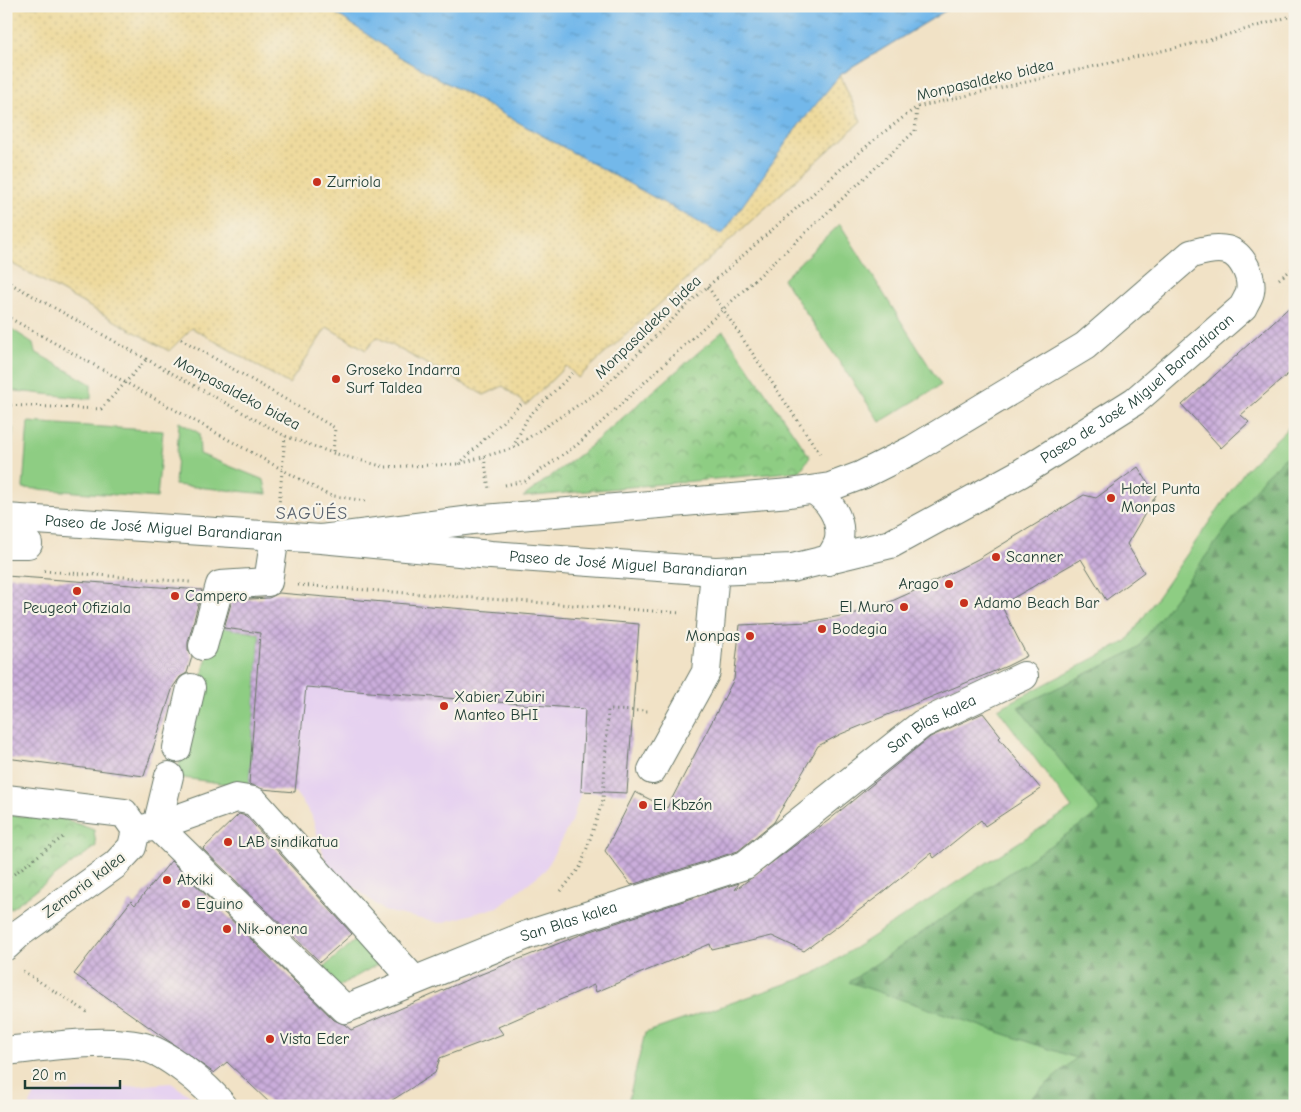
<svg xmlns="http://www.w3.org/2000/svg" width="1301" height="1112" font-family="'Comic Neue',sans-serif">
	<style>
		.built { fill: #e6d2f0 }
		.green { fill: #8ecd83; stroke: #56855c }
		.forest { fill: url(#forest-firs); stroke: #487652 }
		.sand { fill: url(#sand-dots); stroke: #868c69 }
		.park { fill: url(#park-crowns); stroke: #56855c }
		.water { fill: url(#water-ripples); stroke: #497a8f }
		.building { fill: url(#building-cross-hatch) }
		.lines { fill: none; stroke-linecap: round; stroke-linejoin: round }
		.minor-casing { stroke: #687767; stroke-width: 30 }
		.path { stroke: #687767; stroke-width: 3; stroke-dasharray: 1 4; stroke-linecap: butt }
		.minor { stroke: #fff; stroke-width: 28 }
		.poi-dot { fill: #c8321e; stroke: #f7f3e8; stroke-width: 2 }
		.labels { text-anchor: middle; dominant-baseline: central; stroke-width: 4.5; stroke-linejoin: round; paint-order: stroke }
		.street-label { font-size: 16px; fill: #1f3d34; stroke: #f7f3e8 }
		.poi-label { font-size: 16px; fill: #1f3d34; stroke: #f7f3e8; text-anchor: start }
		.neighbourhood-label { font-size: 18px; letter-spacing: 1px; fill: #5b646f; stroke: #f7f3e8 }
	</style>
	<defs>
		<pattern id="forest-firs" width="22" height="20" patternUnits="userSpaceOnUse" patternTransform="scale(1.25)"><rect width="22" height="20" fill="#72b071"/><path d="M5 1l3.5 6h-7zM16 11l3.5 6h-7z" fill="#5d905e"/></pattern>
		<pattern id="sand-dots" width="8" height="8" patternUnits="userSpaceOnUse" patternTransform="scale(1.25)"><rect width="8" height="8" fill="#eeda9e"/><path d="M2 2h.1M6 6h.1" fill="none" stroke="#ccbc89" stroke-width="1.8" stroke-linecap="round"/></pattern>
		<pattern id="park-crowns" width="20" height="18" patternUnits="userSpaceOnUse" patternTransform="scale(1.25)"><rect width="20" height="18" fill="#8ecd83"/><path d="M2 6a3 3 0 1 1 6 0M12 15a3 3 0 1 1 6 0" fill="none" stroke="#73a86c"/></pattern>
		<pattern id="water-ripples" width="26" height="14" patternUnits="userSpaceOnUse" patternTransform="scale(1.25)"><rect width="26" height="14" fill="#73b8ea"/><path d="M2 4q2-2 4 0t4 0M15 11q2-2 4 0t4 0" fill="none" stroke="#5e97be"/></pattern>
		<pattern id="building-cross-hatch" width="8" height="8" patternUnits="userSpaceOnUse" patternTransform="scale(1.25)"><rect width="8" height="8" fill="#cbaddc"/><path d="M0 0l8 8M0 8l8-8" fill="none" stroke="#a48eb3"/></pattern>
	</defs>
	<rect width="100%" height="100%" fill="#f7f3e8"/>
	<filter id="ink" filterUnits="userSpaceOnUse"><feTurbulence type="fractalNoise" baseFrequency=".02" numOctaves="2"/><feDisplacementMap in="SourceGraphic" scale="10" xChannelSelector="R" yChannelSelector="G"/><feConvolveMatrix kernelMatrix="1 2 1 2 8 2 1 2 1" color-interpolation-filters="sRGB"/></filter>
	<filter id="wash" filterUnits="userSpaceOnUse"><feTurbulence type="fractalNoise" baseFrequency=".0096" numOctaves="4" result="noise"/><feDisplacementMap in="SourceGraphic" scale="20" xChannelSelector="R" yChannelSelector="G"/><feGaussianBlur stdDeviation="1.12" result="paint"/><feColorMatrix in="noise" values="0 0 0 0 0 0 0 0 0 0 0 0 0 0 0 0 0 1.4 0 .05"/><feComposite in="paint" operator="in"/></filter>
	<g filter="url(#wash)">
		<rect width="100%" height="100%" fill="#f1e2c6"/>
		<g class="built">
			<path d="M264 592 639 624 627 794 581 792 573 818 545 870 498 907 440 923 384 911 327 865 311 814 295 792 249 787Z"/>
			<path d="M171 1083 195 1099 199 1106H29L35 1094Z"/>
		</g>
		<g class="green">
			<path d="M840 224 941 385 880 422 783 279Z"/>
			<path d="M7 326 33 343 35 352 91 384V399L6 390Z"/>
			<path d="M1295 421V1106H627L645 1033 814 974 1072 808 998 709 1127 641 1246 469Z"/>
			<path d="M28 422 163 431 157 498 23 488Z"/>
			<path d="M179 422 199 433 200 454 264 480 267 494 175 485Z"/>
			<path d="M6 428H13L9 499H6Z"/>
			<path d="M215 626 260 634 249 787 176 777Z"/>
			<path d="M358 938 380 963 334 989 317 973Z"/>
		</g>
		<path class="forest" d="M1295 449V1106H1022L1076 1058 849 982 1101 811 1018 707 1137 649 1265 476Z"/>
		<path class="sand" d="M6 6H953L840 75 861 121 578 378 566 366 526 405 503 386 484 395 377 337 366 350 327 327 289 384 192 328 169 351 11 263 10 238 6 236Z"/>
		<g class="park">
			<path d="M723 331 810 457 800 471 523 497 583 452Z"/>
			<path d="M6 815 65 819 94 830 96 846 6 912Z"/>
		</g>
		<path class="water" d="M325 6H953L840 75 795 130 722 235 400 57Z"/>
		<g id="blocks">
			<g class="building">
				<path d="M1295 302V368L1241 415 1249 422 1221 448 1182 405Z"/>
				<path d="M1138 467 1156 495 1127 544 1144 572 1106 600 1081 559 1001 605 1027 656 1007 666 841 734 818 746 774 822 738 851 631 885 605 851 635 792 667 808 734 679 740 625 809 622 872 610 923 587 978 559 1084 495 1096 498Z"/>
				<path d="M6 576 202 590 188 642V650L192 657 187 673 180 677 173 687 144 776 6 758Z"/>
				<path d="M279 593 639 624 627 793 581 791 585 709 306 687 295 792 262 789 249 784 260 633 224 628 232 600 269 598Z"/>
				<path d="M983 713 1001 736 999 738 1041 789 985 826 981 820 934 858 931 853 881 894 804 951 772 936 712 950 710 944 596 992 594 985 498 1027 503 1034 440 1058 435 1073 383 1106H273L227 1062 214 1073 74 974 131 901 135 905 171 861 334 1020 344 1024 351 1030 469 979 585 933 739 883 735 890 829 820 930 737Z"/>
				<path d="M239 814 246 816 352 934 320 962 203 849Z"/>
			</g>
		</g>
	</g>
	<g filter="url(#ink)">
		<use href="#blocks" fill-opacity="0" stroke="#687767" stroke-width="1"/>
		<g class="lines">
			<g class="minor-casing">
				<g id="minor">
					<path d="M813 490C829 499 842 519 839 539 838 546 832 554 828 561"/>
					<path id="s1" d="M6 518 321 539 491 555 715 571 792 568 891 544 1021 473 1135 401 1243 307C1245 302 1249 297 1250 292 1253 277 1242 254 1227 250 1215 247 1202 251 1191 254L1085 346 912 450 862 475 830 487 790 493 472 520 321 539"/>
					<path d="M6 544H28"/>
					<path d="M203 646 220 585 268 582 275 536"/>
					<path d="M177 748 191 688"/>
					<path d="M652 770 706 672 715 571"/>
					<path d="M6 799 124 813 136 830 132 847 115 865 21 932 6 946"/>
					<path d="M157 826 236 798 254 801 414 980"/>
					<path d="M157 826 169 776"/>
					<path id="s2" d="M136 830 157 826 345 1009 527 935 745 865 922 724 1024 676"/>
					<path d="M6 1051C45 1047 103 1038 140 1046 166 1051 207 1086 223 1106"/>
				</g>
			</g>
			<g class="path">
				<path d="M1279 279 1295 267"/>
				<path d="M6 281 285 436 333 453 385 467 459 464 513 448 601 390 689 303 875 139 917 107 1209 40 1295 15"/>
				<path d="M708 287 822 457"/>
				<path d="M6 316 328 495 366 501"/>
				<path d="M181 339 335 428 333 453"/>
				<path d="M6 405 101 409 147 359"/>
				<path d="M513 447 528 417 573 373"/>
				<path d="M484 457 489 489"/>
				<path d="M459 464 523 402"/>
				<path d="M505 485 525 481 577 445 915 131 917 107"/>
				<path d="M279 506 285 436"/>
				<path d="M44 571 190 582"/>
				<path d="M298 585 681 613"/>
				<path d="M6 880 63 837"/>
				<path d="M561 891 581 866 603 800 608 710 650 711"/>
				<path d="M23 971 87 1012"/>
			</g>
			<use href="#minor" class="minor"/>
		</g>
	</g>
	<g class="poi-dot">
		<circle cx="317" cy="182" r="5"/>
		<circle cx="336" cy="379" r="5"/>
		<circle cx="1111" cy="498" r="5"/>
		<circle cx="996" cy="557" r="5"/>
		<circle cx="949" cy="584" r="5"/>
		<circle cx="77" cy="591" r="5"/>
		<circle cx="175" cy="596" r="5"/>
		<circle cx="964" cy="603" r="5"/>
		<circle cx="904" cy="607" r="5"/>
		<circle cx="822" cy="629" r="5"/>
		<circle cx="750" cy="636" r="5"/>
		<circle cx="444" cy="706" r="5"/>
		<circle cx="643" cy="805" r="5"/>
		<circle cx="228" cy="842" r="5"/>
		<circle cx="167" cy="880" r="5"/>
		<circle cx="186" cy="904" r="5"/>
		<circle cx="227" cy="929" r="5"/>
		<circle cx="270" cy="1039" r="5"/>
	</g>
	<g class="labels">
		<g class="street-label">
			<text transform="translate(985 80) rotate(-13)">Monpasaldeko bidea</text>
			<text transform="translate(648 327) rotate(-44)">Monpasaldeko bidea</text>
			<text stroke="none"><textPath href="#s1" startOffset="1182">Paseo de José Miguel Barandiaran</textPath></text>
			<text transform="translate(237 393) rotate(28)">Monpasaldeko bidea</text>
			<text stroke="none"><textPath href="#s1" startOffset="158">Paseo de José Miguel Barandiaran</textPath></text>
			<text stroke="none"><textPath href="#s1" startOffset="624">Paseo de José Miguel Barandiaran</textPath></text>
			<text stroke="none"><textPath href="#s2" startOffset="944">San Blas kalea</textPath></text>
			<text transform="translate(84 885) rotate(-37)">Zemoria kalea</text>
			<text stroke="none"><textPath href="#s2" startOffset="524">San Blas kalea</textPath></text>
		</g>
		<g class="poi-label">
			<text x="327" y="182">Zurriola</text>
			<text x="346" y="370">Groseko Indarra<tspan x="346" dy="18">Surf Taldea</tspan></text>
			<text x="1121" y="489">Hotel Punta<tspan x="1121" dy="18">Monpas</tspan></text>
			<text x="1006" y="557">Scanner</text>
			<text x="939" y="584" text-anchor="end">Arago</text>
			<text x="185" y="596">Campero</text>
			<text x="974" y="603">Adamo Beach Bar</text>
			<text x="894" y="607" text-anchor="end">El Muro</text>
			<text x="77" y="608" text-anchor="middle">Peugeot Ofiziala</text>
			<text x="832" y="629">Bodegia</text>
			<text x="740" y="636" text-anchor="end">Monpas</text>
			<text x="454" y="697">Xabier Zubiri<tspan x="454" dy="18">Manteo BHI</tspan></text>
			<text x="653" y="805">El Kbzón</text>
			<text x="238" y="842">LAB sindikatua</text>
			<text x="177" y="880">Atxiki</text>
			<text x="196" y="904">Eguino</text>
			<text x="237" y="929">Nik-onena</text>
			<text x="280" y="1039">Vista Eder</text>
		</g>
		<g class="neighbourhood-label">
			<text x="312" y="513">SAGÜÉS</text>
		</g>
	</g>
	<rect width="1301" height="1112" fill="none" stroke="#f7f3e8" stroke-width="25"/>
	<path d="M25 1080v8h95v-8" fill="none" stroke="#1f3d34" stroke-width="2.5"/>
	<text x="32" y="1080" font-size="15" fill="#1f3d34" stroke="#f7f3e8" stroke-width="4" paint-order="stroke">20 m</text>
</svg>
